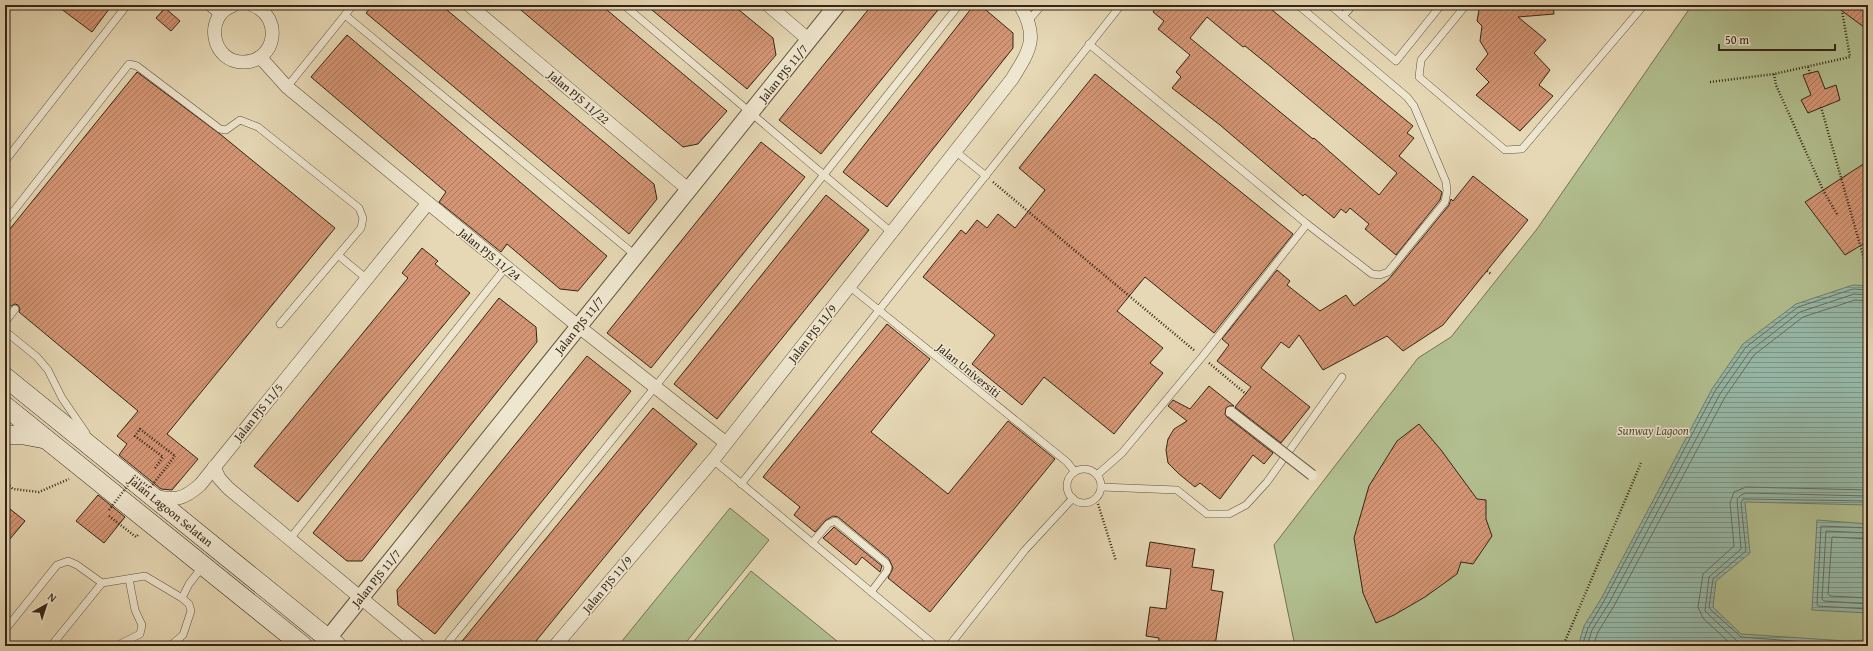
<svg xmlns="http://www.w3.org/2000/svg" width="1873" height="651" font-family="'Gentium Book Plus',serif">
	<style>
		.green { fill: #b2bf90; stroke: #737253 }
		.water { fill: url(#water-rules); stroke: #6f7e6f }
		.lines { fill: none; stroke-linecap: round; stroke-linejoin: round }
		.shore { stroke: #667060; stroke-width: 1 }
		.building { fill: url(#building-hatch); stroke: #342516; fill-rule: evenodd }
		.service-casing { stroke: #60523e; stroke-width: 8 }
		.minor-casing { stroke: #60523e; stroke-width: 14 }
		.tertiary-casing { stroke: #60523e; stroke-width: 18 }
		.secondary-casing { stroke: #342516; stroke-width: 20 }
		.path { stroke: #342516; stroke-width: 2.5; stroke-dasharray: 1 2; stroke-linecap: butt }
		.service { stroke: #efe6cf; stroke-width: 7 }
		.minor { stroke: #efe6cf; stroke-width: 13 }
		.tertiary { stroke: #efe6cf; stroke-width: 16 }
		.secondary { stroke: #efe6cf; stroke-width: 19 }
		.pedestrian-bridge-casing { stroke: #60523e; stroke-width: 12; stroke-linecap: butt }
		.path-bridge { stroke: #342516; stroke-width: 2.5; stroke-dasharray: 1 2; stroke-linecap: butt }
		.pedestrian-bridge { stroke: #efe6cf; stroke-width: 10 }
		.labels { text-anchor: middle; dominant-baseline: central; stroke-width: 3; stroke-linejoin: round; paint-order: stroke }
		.street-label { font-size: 12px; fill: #342516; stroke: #efe6cf }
		.park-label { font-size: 12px; font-style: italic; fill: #544c34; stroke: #efe6cf }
	</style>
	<defs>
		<pattern id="water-rules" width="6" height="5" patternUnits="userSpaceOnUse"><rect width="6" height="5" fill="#97baaa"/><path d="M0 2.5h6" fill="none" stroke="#7c9789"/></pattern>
		<pattern id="building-hatch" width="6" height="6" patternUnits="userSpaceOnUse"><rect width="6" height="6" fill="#d49574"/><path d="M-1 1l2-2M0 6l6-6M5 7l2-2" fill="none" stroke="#ad795e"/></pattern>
	</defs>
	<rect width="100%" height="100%" fill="#e6d8b5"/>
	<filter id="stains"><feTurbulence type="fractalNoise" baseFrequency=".005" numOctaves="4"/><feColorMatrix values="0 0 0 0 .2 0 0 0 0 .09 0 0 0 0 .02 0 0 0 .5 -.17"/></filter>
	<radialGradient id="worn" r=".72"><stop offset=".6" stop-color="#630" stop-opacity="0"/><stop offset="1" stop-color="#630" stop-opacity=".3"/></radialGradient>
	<g class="green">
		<path d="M1692 5H1868V646H1295L1274 545 1418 358 1451 337 1537 229Z"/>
		<path d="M730 508 769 540 683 646H618Z"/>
		<path d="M751 571 843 646H690Z"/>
	</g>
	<g class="water">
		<path d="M1853 285 1868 286V505L1745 502 1750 553 1716 581 1713 607 1741 634 1846 641 1868 640V646H1578L1584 626 1601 599 1712 389 1743 344 1796 304Z"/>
		<path d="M1817 520 1868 524V613L1812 610Z"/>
	</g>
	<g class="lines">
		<g class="shore">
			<path d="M1868 501 1743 499 1741 503 1746 551 1713 579 1709 607 1711 610 1741 637 1845 645 1868 644"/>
			<path d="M1868 528 1821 526 1817 604 1818 606 1868 609"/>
			<path d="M1868 533 1826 531 1822 599 1824 601 1868 604"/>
			<path d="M1868 539 1832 537 1828 594 1830 596 1868 598"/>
			<path d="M1582 646 1588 628 1604 601 1715 391 1746 347 1798 307 1853 289 1868 290"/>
			<path d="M1587 646 1592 630 1609 603 1720 394 1750 351 1800 312 1854 294 1868 295"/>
			<path d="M1593 646 1598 632 1614 606 1725 397 1754 355 1803 317 1855 300 1868 301"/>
			<path d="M1733 646 1703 618 1698 607 1703 574 1734 546 1730 503 1734 492 1746 487 1868 490"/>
			<path d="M1793 646 1738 642 1705 611 1709 577 1741 549 1737 499 1741 495 1746 493 1868 496"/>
		</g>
	</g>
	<g class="building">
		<path d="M56 5H112L92 32Z"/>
		<path d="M373 5H441L654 184 657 199 629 234 366 13Z"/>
		<path d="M515 5H601L727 111 698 144 683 147Z"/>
		<path d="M646 5H733L773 38 776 55 747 89Z"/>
		<path d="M872 5H942L821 154 779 120Z"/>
		<path d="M974 5H980L1013 33V48L887 207 843 172Z"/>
		<path d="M1158 5H1266L1413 126 1407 133 1414 138 1399 156 1442 192 1440 200 1396 255 1365 229 1369 224 1350 208 1346 213 1341 209 1334 218 1305 194 1303 196 1220 125 1172 88 1181 77 1176 72 1190 55 1158 29 1164 21 1153 12ZM1207 17 1243 47 1245 46 1271 67 1397 173 1379 195 1314 138 1313 139 1190 38Z"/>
		<path d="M1482 5H1553L1554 14 1518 17 1546 40 1534 53 1550 70 1539 85 1553 96 1520 131 1476 95 1489 82 1476 69 1488 54 1480 41 1482 26 1477 21 1479 10Z"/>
		<path d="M1834 5H1868V30Z"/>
		<path d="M165 8 180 21 171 31 156 18Z"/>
		<path d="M347 35 607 256 578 291 560 289 507 244 501 252 439 202 446 192 311 77Z"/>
		<path d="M1818 71 1825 89 1836 85 1840 100 1808 113 1801 100 1811 95 1803 75Z"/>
		<path d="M137 72 220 134 335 228 167 434 198 459 172 490 161 489 119 455 127 444 117 436 138 411 19 312 20 309 18 305 15 304 11 306 5 301V235Z"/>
		<path d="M1095 74 1293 234 1214 333 1145 277 1117 311 1163 348 1150 363 1163 373 1114 434 1044 377 1022 405 972 364 995 335 923 277 961 230 966 234 977 220 987 228 998 214 1015 228 1045 190 1019 168Z"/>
		<path d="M761 142 805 177 651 368 607 333Z"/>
		<path d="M1868 161V241L1845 255 1805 202Z"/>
		<path d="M1473 176 1528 220 1443 325 1403 351 1387 336 1323 370 1299 335 1289 348 1281 342 1261 368 1310 407 1281 443 1235 407 1251 387 1217 361 1229 345 1222 339 1277 270 1290 281 1287 285 1320 311 1346 295 1354 306 1388 280 1449 205 1451 199 1453 201Z"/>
		<path d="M826 195 869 230 717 419 674 384Z"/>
		<path d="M422 248 438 261 435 264 470 293 298 502 254 466 408 278 402 273Z"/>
		<path d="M499 298 536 327 537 342 362 561H347L313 533Z"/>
		<path d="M887 324 930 359 871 432 948 494 1008 421 1055 459 930 612 888 578 893 568 889 559 838 517 833 516 826 520 815 532 794 515 800 507 763 477Z"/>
		<path d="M587 356 631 391 435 634 398 605 397 590Z"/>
		<path d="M1209 386 1234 406H1229L1226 408 1225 414 1227 417 1273 453 1264 464 1253 455 1220 499 1200 483 1195 487 1179 474 1168 463 1166 450 1168 439 1174 429 1187 421 1168 406 1173 400 1190 409Z"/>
		<path d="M653 408 697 444 575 593 532 646H458Z"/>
		<path d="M1419 424 1441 450 1477 499 1486 500V519L1492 536 1473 564 1461 562 1457 574 1425 597 1394 615 1376 623 1363 593 1354 538 1369 486 1397 441Z"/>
		<path d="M98 495 125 517 104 543 76 521Z"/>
		<path d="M5 505 25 521 5 545Z"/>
		<path d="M834 527 882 566 880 572 862 557 856 565 823 538Z"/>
		<path d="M1150 542 1195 549 1192 567 1214 570 1211 590 1223 592 1215 646H1158L1159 638 1146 636 1150 607 1166 609 1171 569 1146 566Z"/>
	</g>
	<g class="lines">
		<g class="service-casing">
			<g id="service">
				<path d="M624 5 891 232"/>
				<path d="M1330 5 1396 61 1441 5"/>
				<path d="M1466 5 1421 60 1419 77 1505 150 1522 149 1644 5"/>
				<path d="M345 15 635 255"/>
				<path d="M1343 16 1353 5"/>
				<path d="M1029 20 1042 5"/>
				<path d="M1089 44 1307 224 1372 274 1380 275 1388 272 1445 202 1447 191 1446 182 1414 106 1407 97 1298 5"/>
				<path d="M287 87 353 5"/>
				<path d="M955 151 986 176"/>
				<path d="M5 161 127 5"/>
				<path d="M5 222 129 64 137 66 220 129 226 130 240 120 258 127 359 208 363 218 361 228 280 324"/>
				<path d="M338 255 367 279"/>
				<path d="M849 286 1067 462 1075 472"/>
				<path d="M5 322 15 309"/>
				<path d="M5 331 37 357 48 370 62 398 86 433"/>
				<path d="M713 460 936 646"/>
				<circle cx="1084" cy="486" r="17"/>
				<path d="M1097 475 1122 453 1202 357 1307 224"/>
				<path d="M741 484 1121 5"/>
				<path d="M1101 487 1177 490 1207 514H1229L1246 505 1267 482 1342 377"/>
				<path d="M289 540 506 267"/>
				<path d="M812 543 828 524 835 521 886 563 888 567 887 571 871 592"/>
				<path d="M5 630 57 565 68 561 77 565 102 583"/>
				<path d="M51 646 102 583 145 576 182 598"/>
				<path d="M116 646 140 634 142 625 135 610 129 579"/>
				<path d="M170 646 183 635 191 611 189 604 182 598 189 584 203 566"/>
				<path d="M445 646 655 387 959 5"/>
				<path d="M949 646 1025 550 1073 498"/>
			</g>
		</g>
		<g class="minor-casing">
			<g id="minor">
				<path d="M211 5 221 13"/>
				<path d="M234 5C203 15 211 63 244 62 277 61 283 16 252 5"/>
				<path d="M469 5 689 190"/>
				<path d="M768 5 809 40"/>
				<path d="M260 57 287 87 578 326 726 443"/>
				<path d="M214 467 219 478 228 488 419 646"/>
				<path d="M155 496C176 501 184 499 200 485L428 203"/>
				<path d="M555 646 713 460 1012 79C1030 50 1039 37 1020 5"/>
			</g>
		</g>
		<g class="tertiary-casing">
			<path id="tertiary" d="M322 646 837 5"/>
		</g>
		<g class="secondary-casing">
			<g id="secondary">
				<path d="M5 377 337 646"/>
				<path d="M5 406 303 646"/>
				<path d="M5 435H24L45 439"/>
			</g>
		</g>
		<g class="path">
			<path d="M1808 67 1810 73"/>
			<path d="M1774 74 1776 85 1823 190 1838 216"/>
			<path d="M1710 82 1774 74 1850 57 1842 11"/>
			<path d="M1821 107 1868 273"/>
			<path d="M993 182 1195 351"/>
			<path d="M1487 271 1491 274"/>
			<path d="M1209 363 1246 394"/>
			<path d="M155 468 163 457 135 436 140 429 175 456"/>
			<path d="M5 482 13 489 39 492 69 479"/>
			<path d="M1098 504 1116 561"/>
			<path d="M109 516 136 537 138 535"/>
			<path d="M1563 646 1641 463"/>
		</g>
		<use href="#service" class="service"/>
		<use href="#minor" class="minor"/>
		<use href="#tertiary" class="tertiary"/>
		<use href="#secondary" class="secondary"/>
		<g class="pedestrian-bridge-casing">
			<path id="pedestrian-bridge" d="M1231 412 1312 475"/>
		</g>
		<path class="path-bridge" d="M109 510 135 476 150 488 175 456"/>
		<use href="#pedestrian-bridge" class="pedestrian-bridge"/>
	</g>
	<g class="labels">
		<g class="street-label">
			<text transform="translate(783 73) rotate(-51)">Jalan PJS 11/7</text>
			<text transform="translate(579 97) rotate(40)">Jalan PJS 11/22</text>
			<text transform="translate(490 254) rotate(39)">Jalan PJS 11/24</text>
			<text transform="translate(579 325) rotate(-51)">Jalan PJS 11/7</text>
			<text transform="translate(812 333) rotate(-52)">Jalan PJS 11/9</text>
			<text transform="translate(969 370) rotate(39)">Jalan Universiti</text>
			<text transform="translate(258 412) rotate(-51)">Jalan PJS 11/5</text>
			<text transform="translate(171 511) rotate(39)">Jalan Lagoon Selatan</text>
			<text transform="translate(376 578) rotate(-51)">Jalan PJS 11/7</text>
			<text transform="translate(607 584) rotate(-50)">Jalan PJS 11/9</text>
		</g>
		<g class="park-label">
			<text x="1653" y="430">Sunway Lagoon</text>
		</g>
	</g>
	<rect width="1873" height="651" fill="none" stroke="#e6d8b5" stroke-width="20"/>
	<rect x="6" y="6" width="1861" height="639" fill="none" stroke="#342516" stroke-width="2"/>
	<rect x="10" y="10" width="1853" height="631" fill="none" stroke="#342516"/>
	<g transform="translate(46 605) rotate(39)" stroke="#efe6cf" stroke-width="3" paint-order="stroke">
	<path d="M0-3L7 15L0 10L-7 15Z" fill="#342516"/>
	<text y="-6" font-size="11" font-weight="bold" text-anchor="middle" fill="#342516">N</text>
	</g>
	<path d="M1719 44v6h116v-6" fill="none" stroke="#342516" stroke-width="2"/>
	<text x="1725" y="44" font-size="12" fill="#342516" stroke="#efe6cf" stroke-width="3" paint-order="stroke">50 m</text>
	<rect width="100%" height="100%" filter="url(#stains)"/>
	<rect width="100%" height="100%" fill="url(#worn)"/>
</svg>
